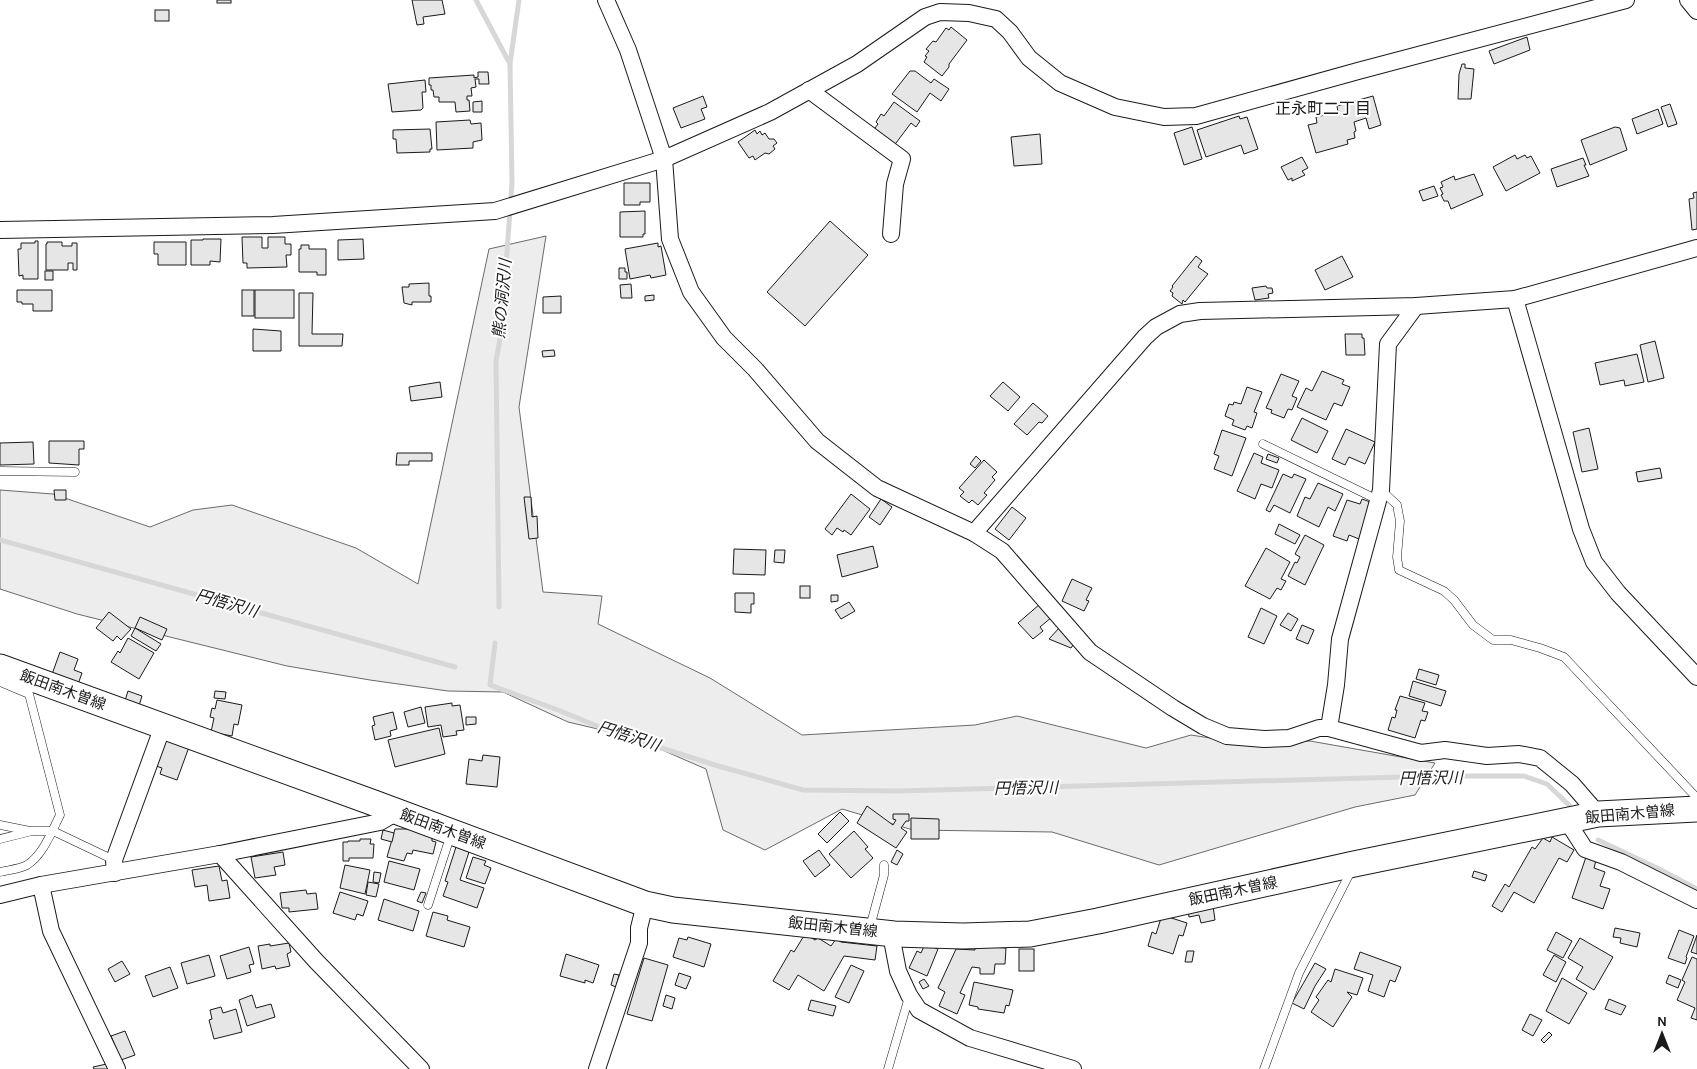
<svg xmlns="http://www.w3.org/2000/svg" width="1697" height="1069" font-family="Karla,'Noto Sans JP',sans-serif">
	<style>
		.built { fill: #ededed; stroke: #6a6a6a }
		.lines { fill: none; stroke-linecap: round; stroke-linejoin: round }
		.stream { stroke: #d7d7d7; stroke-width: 5 }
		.building { fill: #e6e6e6; stroke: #1a1a1a }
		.lane-casing { stroke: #1a1a1a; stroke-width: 9 }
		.street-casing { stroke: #1a1a1a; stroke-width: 18 }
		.primary-casing { stroke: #1a1a1a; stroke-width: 27 }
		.lane { stroke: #fff; stroke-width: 8 }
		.street { stroke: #fff; stroke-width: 16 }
		.primary { stroke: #fff; stroke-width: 25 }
		.labels { text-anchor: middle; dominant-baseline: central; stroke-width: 4; stroke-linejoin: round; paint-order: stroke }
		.street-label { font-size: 15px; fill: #1a1a1a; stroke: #fff }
		.neighbourhood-label { font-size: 16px; fill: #1a1a1a; stroke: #fff }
		.water-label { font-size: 16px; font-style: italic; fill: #1a1a1a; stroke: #fff }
	</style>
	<rect width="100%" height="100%" fill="#fff"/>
	<path class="built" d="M546 236 519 407 543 592 602 596 598 624 710 678 802 735 975 725 1017 716 1146 748 1191 735 1242 743 1310 741 1435 763 1415 795 1355 807 1159 865 1052 832 913 830 842 809 765 850 723 830 706 769 632 737 568 722 503 692 448 691 370 680 287 666 77 614 0 589V490L53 494 150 527 193 510 232 505 356 548 418 584 489 249Z"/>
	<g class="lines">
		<g class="stream">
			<path d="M476 0 510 64 512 183 501 334 496 361 499 607"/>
			<path d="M510 64 519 0"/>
			<path d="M0 540 455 667"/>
			<path d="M495 643 490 685 558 710 614 733 715 765 803 790 898 791 1437 776H1524L1547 784 1569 805"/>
			<path d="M1598 840 1659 869 1697 889"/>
		</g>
	</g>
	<g class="building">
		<rect x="217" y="0" width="14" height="3"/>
		<path d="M412 0H442L445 14 423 17 424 24 417 25Z"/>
		<rect x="155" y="10" width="14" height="11"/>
		<path d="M951 27 967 40 949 64V67L942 76 924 62 927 57 925 56 929 51 926 49 933 41 936 42 946 28 949 30Z"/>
		<path d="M1527 37 1530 50 1494 64 1489 51Z"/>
		<path d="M1462 64H1465V68L1474 69 1471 99H1458L1459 74Z"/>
		<path d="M910 71H915L931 83 934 79 949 89 941 101 930 93 917 112 892 94Z"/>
		<path d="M478 72H488L489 84H479V79H475L476 87 471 88 472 96H467V100H469L470 111 456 112 455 102H439V97H434L433 90H431V85H429V78L474 75V78L478 77Z"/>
		<path d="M425 80 426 92H422L423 108 421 110 392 112 388 84Z"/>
		<path d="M703 96 707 107 701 109 705 119 681 128 673 108Z"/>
		<path d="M1373 96 1381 125 1369 129 1366 118 1354 122 1356 131 1354 132 1355 138 1347 140 1348 144 1316 153 1308 125 1317 123 1316 117 1338 112 1337 106Z"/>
		<path d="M482 101V112H473V102Z"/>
		<path d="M894 102 920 121 916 127 911 123 893 147 872 132 878 124 876 122 881 114 884 116Z"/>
		<path d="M1670 104 1677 124 1668 127 1661 107Z"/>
		<path d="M1658 109 1663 124 1637 134 1632 119Z"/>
		<path d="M1239 116 1240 119 1247 117 1258 149 1244 154 1241 145 1206 157 1197 130Z"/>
		<path d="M470 120 471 124 481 123 482 140 473 142V148L437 150 436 122Z"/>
		<path d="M1192 127 1202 159 1184 165 1174 133Z"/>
		<path d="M1615 127 1620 128 1627 150 1590 165 1581 140Z"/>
		<path d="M430 129 432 149H430V152L397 153 396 139H393V130Z"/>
		<path d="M755 130 757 134 760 131 762 135 765 133 769 139H774L777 143 773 146 775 149 769 154 765 153 755 160 753 156 749 158 738 142Z"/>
		<path d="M1040 134 1042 164 1014 166 1011 137Z"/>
		<path d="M1515 155 1517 159 1525 155 1527 158 1531 156 1540 173 1506 191 1493 167Z"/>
		<path d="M1302 157 1308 168 1302 171 1305 175 1292 181V178L1288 180 1281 167Z"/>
		<path d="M1583 158 1586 165H1584L1589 176 1557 187 1551 169Z"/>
		<path d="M1474 174 1483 195 1451 209 1448 201H1444L1441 195 1443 194 1440 188 1443 187 1441 182 1454 176 1455 180Z"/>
		<path d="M624 183H650V202H640V205H624Z"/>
		<path d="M1434 186 1438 196 1423 201 1419 191Z"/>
		<path d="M1697 192V229L1692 230 1689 199 1694 198 1693 193Z"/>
		<path d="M645 211V234H643V237H620V212Z"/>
		<path d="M830 221 868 255 805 326 767 292Z"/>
		<path d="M242 237H262V248H268V237H285V244H291V255H286L287 267 247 268V263H243Z"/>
		<path d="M203 239H221L220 262 210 261V265H191V240H203Z"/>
		<path d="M363 239 364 259 338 260V240Z"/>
		<path d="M35 241H38V279H23V275L19 276 18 249H21V243H35Z"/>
		<path d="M47 242H62V246H72V243H77V270H73V263H68V270H46V244H47Z"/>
		<path d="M154 242H186V265H158V254H154Z"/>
		<path d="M658 243V247L661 246 666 275 651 278 650 275 630 279 625 249Z"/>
		<path d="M301 245H309V249H326V275H317V272H299V249H301Z"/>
		<path d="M1196 256 1202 261 1198 267 1208 274 1185 302 1183 300 1182 304 1172 296 1173 293 1170 291 1173 287 1172 286Z"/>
		<path d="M1342 256 1353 277 1325 290 1315 270Z"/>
		<path d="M619 268H625V272H627V279H619Z"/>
		<rect x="45" y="271" width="8" height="9"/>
		<path d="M429 283V296H431V302H412V305L404 303 402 287H409V284Z"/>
		<path d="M631 284 632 298H621L620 285Z"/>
		<path d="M1266 286 1267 288H1272L1273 293 1268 294 1269 298 1255 300 1252 288Z"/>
		<path d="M17 290H52V311H33V304H22V302H17Z"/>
		<rect x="242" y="290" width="12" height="26"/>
		<rect x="255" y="290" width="39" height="28"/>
		<path d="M299 293H313L312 334H343L342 346H299Z"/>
		<path d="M654 295V300L645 301V296Z"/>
		<path d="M561 296V313H543V297Z"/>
		<path d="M253 329 281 331V351H253Z"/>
		<path d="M1345 334H1362V338H1364L1365 355H1346Z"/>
		<path d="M1655 341 1664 378 1648 382 1640 345Z"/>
		<path d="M554 350 555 356 543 357 542 351Z"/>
		<path d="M1637 354 1644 382 1625 386 1624 380 1600 385 1595 363Z"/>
		<path d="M1322 371 1344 380 1342 384 1350 387 1342 406 1334 403 1326 420 1297 407 1306 388 1312 391Z"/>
		<path d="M1281 374 1299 381 1292 396 1297 398 1292 410 1288 409 1284 418 1271 413 1272 410 1266 408Z"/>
		<path d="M440 382 442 397 411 401 409 387Z"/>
		<path d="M1003 382 1020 397 1008 411 990 396Z"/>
		<path d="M1247 387 1262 392 1254 412 1257 413 1252 428 1247 426 1245 430 1232 425 1234 420 1225 416 1229 404 1233 405 1234 402 1241 404Z"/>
		<path d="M1033 403 1048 416 1042 423 1039 422 1027 435 1014 424Z"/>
		<path d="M1302 418 1328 431 1317 453 1291 440Z"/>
		<path d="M1589 428 1598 469 1582 472 1573 432Z"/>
		<path d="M1346 429 1375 442 1365 464 1349 457 1345 465 1332 459Z"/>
		<path d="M1222 430 1246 438 1232 476 1214 469 1219 456 1214 454Z"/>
		<path d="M49 441H84V449H79V465L49 463Z"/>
		<path d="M33 442 34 464 0 465V443Z"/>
		<path d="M397 453H432V461H409V465H396Z"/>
		<path d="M1254 453 1263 457 1261 463 1279 470 1272 488 1261 484 1255 499 1237 491Z"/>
		<path d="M1268 454 1279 458 1277 463 1266 459Z"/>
		<path d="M976 456 981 461 975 468 970 464Z"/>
		<path d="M984 460 997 472 992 477 995 480 984 493 987 495 978 505 972 500 969 503 960 496 964 492 959 488Z"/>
		<path d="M1660 468 1662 478 1638 482 1636 472Z"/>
		<path d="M1283 474 1292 478 1294 474 1306 479 1290 513 1274 505 1270 512 1266 510Z"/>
		<path d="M1318 483 1343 494 1335 511 1328 507 1319 527 1297 516 1305 497 1310 499Z"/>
		<path d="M54 490H66V500H55Z"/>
		<path d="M851 494 870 509 851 535 844 530 843 532 837 528 832 535 825 529Z"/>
		<path d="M524 497H531L532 517 537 516 538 538 529 539Z"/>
		<path d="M881 499 892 507 880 525 869 517Z"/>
		<path d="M1362 499 1373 503 1359 539 1349 535 1347 541 1333 536 1347 500 1360 504Z"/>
		<path d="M1012 507 1026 518 1009 540 995 529Z"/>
		<path d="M1279 524 1300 535 1295 544 1275 534Z"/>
		<path d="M1305 535 1324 545 1305 585 1288 576 1295 562 1297 563 1300 557 1295 554Z"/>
		<path d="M873 546 878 567 842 577 837 555Z"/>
		<path d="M1266 548 1290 562 1281 579 1286 581 1281 590 1277 588 1270 599 1245 586Z"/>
		<path d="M734 549 766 550 765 575 733 574Z"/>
		<path d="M775 550H785L784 563 774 562Z"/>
		<path d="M1072 579 1092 588 1086 600 1089 601 1084 611 1062 601Z"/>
		<rect x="800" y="586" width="10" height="12"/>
		<path d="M735 593H754V604H751V613L735 612Z"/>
		<path d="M831 595H838V601L831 602Z"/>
		<path d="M849 602 855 611 841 619 835 610Z"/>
		<path d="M1040 604 1052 617 1040 627 1043 631 1033 639 1018 623Z"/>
		<path d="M1261 608 1277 616 1264 644 1248 637Z"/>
		<path d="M109 612 131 629 121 640 117 636 113 641 96 628Z"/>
		<path d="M1288 613 1298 619 1291 631 1280 625Z"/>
		<path d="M140 617 167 629 162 640 135 628Z"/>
		<path d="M1302 625 1314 630 1308 644 1296 639Z"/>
		<path d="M1060 627 1076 641 1071 648 1049 639Z"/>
		<path d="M135 628 161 644 156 651 131 636Z"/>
		<path d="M128 638 154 653 139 679 111 662 118 651 120 653Z"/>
		<path d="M60 652 78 659 74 670 82 673 77 687 51 677Z"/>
		<path d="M1419 669 1439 675 1436 685 1416 679Z"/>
		<path d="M1413 681 1446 691 1441 706 1409 696Z"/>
		<path d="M128 691 142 696 138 709 124 704Z"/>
		<path d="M215 691 226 692 225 699 214 698Z"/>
		<path d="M1400 696 1425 703 1422 711 1428 712 1425 721 1421 720 1415 738 1388 730 1392 717 1395 718 1397 710H1395Z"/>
		<path d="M217 700 242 705 238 725 234 724 232 736 211 732 214 718 210 717 212 708 215 709Z"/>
		<path d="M452 703V706L460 705 464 730 456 731 457 735 443 737 441 725 428 727 425 707Z"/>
		<path d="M421 707 425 723 408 727 404 712Z"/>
		<path d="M393 712 397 729 390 731 391 736 375 740 372 726 375 725 373 717Z"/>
		<path d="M466 717H476V724L466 725Z"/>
		<path d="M439 728 445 754 395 767 388 740Z"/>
		<path d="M165 739 189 747 177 780 160 774 162 768 156 766Z"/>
		<path d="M483 755 500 757 497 787 466 784 469 759 482 761Z"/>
		<path d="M867 806 893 825 896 820 893 819V814H909V821H906L901 828 907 832 896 848 857 823Z"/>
		<path d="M840 812 849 821 827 843 818 834Z"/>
		<path d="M911 818 939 819V839H911Z"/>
		<path d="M395 829H409L432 837V841L436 842 433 854 413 850 412 854 407 853 404 861 387 857Z"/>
		<path d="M383 830 394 833 392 842 381 839Z"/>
		<path d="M854 831 868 847 865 849 873 858 851 878 829 854Z"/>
		<path d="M1552 837 1574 850 1567 862 1559 858 1534 903 1514 892 1502 912 1492 906 1505 884 1509 887 1532 847 1535 849 1543 838 1550 842Z"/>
		<path d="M360 839H371L370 844H374L373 858H349V861H343V842H348V841H360Z"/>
		<path d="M456 847 469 852 460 880 484 888 477 908 443 896 448 882 445 881Z"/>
		<path d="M819 850 830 865 815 877 803 861Z"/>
		<path d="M897 850 903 854 897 865 891 862Z"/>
		<path d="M283 852 285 865 274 867 276 875 255 878 251 857Z"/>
		<path d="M473 857 486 861 484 865 491 868 485 884 466 878Z"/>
		<path d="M1586 857 1596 860 1594 868 1605 872 1600 886 1610 889 1603 909 1572 898Z"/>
		<path d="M389 861 420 869 414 890 384 882Z"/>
		<path d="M345 865 370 870 365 894 340 888Z"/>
		<path d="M219 866 222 881 227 880 230 898 209 901 207 885 195 887 192 870Z"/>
		<path d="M1474 871 1487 875 1485 881 1472 877Z"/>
		<path d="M374 872 381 873 379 883 373 882Z"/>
		<path d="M368 882 379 884 376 897 366 895Z"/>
		<path d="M306 890 307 894 316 893 318 909 289 912V908H282L280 893Z"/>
		<path d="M340 892 368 901 363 916 357 914 355 920 333 913Z"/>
		<path d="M421 892 426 893 422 903 417 901Z"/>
		<path d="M384 899 419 911 413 931 378 920Z"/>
		<path d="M1213 906 1215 920 1201 923 1199 915 1189 917 1188 910Z"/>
		<path d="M433 912 448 916 447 920 470 927 464 947 426 936Z"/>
		<path d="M1162 915 1187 923 1183 936 1179 935 1173 954 1148 946 1152 932 1156 934Z"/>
		<path d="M1615 928 1640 933 1637 947 1620 943 1621 938 1613 937Z"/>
		<path d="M1679 930 1694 936 1686 957 1687 958 1685 964 1668 958Z"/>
		<path d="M1556 932 1572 941 1563 958 1547 950Z"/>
		<path d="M805 934 815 940 818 938 831 946 836 939 841 942 877 946 875 960 844 956 824 991 798 975 789 990 773 981 791 950 794 952Z"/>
		<path d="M1697 935V954L1691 952Z"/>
		<path d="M688 937 711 944 704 967 673 957 679 938 687 940Z"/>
		<path d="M1580 938 1613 957 1594 990 1576 979 1583 967 1568 958Z"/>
		<path d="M289 943 291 952 287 954 290 966 276 969 275 966 262 969 258 946 270 944V946Z"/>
		<path d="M925 944 938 949 927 976 909 968 917 951 921 953Z"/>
		<path d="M975 946 1006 948 1005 964H995L994 974H980V968L972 967 960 993 965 995 957 1014 939 1006 945 992 938 988 956 949 975 950Z"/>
		<path d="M249 947 254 964 249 965 251 972 227 979 220 956Z"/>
		<rect x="1019" y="949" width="15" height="22"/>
		<path d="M1187 951H1194L1192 962H1185Z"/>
		<path d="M1360 952 1401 967 1395 982 1390 980 1384 997 1368 991 1373 975 1354 969Z"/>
		<path d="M566 954 599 965 593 983 585 980V983L560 976Z"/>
		<path d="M209 955 215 976 187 984 181 963Z"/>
		<path d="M1554 955 1566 962 1556 982 1543 975Z"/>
		<path d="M1692 957 1697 959V1020L1691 1018 1695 1008 1677 1000 1685 982 1682 980Z"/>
		<path d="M644 958 668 965 652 1021 627 1014Z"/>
		<path d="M122 961 130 974 115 982 108 969Z"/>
		<path d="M1315 963 1326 969 1315 986 1304 1009 1292 1003Z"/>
		<path d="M851 965 864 971 849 1003 835 997Z"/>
		<path d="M170 967 178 988 153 997 145 976Z"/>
		<path d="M1335 969 1363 978 1357 995 1347 992 1352 997 1333 1027 1311 1012 1319 1000 1316 997 1328 980 1331 982Z"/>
		<path d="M679 973 691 977 686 989 675 985Z"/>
		<path d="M614 974 619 975 616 987 611 985Z"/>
		<path d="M1669 975 1681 980 1678 988 1666 983Z"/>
		<path d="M1562 978 1587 993 1569 1024 1546 1011Z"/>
		<path d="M924 979 929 986 923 989 919 982Z"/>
		<path d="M974 982 1013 990 1009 1006 1006 1005 1004 1013 978 1009V1007L969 1005Z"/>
		<path d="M252 995 256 1008 271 1004 275 1017 247 1026 239 1000Z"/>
		<path d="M666 995 675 998 672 1009 663 1006Z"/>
		<path d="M1609 999 1626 1006 1621 1015 1605 1009Z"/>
		<path d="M811 1000 836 1006 833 1016 808 1010Z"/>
		<path d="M221 1007 223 1013 236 1009 242 1032 214 1039 209 1020 212 1019 210 1010Z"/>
		<path d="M1530 1014 1542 1020 1533 1036 1522 1030Z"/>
		<path d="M125 1031 135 1055 121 1060 111 1036Z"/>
		<path d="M1549 1032 1552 1035 1544 1043 1541 1040Z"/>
		<path d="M111 1063 112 1069H94L93 1067Z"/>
	</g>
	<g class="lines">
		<g class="lane-casing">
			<g id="lane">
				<path d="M1263 444 1378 500"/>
				<path d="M0 471 75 472"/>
				<path d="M1381 490 1397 505 1400 521 1397 557 1399 570 1444 591 1454 600 1473 625 1493 640H1511L1540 648 1564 657 1697 798"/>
				<path d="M0 682 29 694 60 815C52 831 43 855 27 865 20 869 8 870 0 872"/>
				<path d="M0 825 30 831"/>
				<path d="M0 839 32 831H53L114 860"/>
				<path d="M428 905 451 834"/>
				<path d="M870 927 884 875V865"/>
				<path d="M888 1069 909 997"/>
				<path d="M1264 1069 1299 973 1351 871"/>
			</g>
		</g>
		<g class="street-casing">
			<g id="street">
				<path d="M606 0 628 50 664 159 670 239 691 292 724 338 755 369 817 441 877 488 974 533 1002 551 1090 652 1173 708 1203 726 1227 736 1264 739 1289 738 1319 728H1329L1421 753 1445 750 1487 756 1519 754 1540 758 1572 784 1598 814"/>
				<path d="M1688 0 1697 11"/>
				<path d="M809 90 902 159 895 184 891 234"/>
				<path d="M0 230 273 225 495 211 664 159 770 112 857 64 925 17 940 12 969 13 996 19 1010 32 1029 58 1060 83 1115 107 1164 117 1196 116 1358 71 1626 0"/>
				<path d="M1515 299 1581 529 1594 562 1618 593 1697 677"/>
				<path d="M974 533 1145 337 1156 327 1180 314 1200 311 1416 306 1515 299 1697 248"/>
				<path d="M1329 728 1336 685 1340 639 1381 490 1388 344 1416 306"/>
				<path d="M1567 821 1585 849 1621 862 1697 900"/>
				<path d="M220 854 316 961 421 1069"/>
				<path d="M115 873 114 860 163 726"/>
				<path d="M41 885 51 931 117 1069"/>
				<path d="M0 895 41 885 220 854 380 822 397 812"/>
				<path d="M894 934 893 945 898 971 909 995 919 1010 970 1038 1073 1069"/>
				<path d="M597 1069 639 943V928L645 904"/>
			</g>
		</g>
		<g class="primary-casing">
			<path id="primary" d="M0 667 374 803 645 904 673 910 894 934 963 936 1030 934 1098 921 1354 864 1598 814 1697 809"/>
		</g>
		<use href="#lane" class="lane"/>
		<use href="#street" class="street"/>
		<use href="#primary" class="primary"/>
	</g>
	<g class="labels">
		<g class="street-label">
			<text transform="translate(63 690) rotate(20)">飯田南木曽線</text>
			<text transform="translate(1630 814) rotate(-5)">飯田南木曽線</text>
			<text transform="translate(443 829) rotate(20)">飯田南木曽線</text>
			<text transform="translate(1233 891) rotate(-12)">飯田南木曽線</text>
			<text transform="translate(833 927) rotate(6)">飯田南木曽線</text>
		</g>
		<g class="neighbourhood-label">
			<text x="1323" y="108">正永町二丁目</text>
		</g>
		<g class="water-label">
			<text transform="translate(502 299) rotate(-85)">熊の洞沢川</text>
			<text transform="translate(227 603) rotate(16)">円悟沢川</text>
			<text transform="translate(629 736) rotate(18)">円悟沢川</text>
			<text transform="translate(1431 778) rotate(-1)">円悟沢川</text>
			<text transform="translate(1026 788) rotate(-1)">円悟沢川</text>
		</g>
	</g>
	<g transform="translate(1662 1034)" stroke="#ffffff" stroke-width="4" paint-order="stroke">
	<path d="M0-4L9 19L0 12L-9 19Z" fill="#1a1a1a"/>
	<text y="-8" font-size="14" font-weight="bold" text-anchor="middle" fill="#1a1a1a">N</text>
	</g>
</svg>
